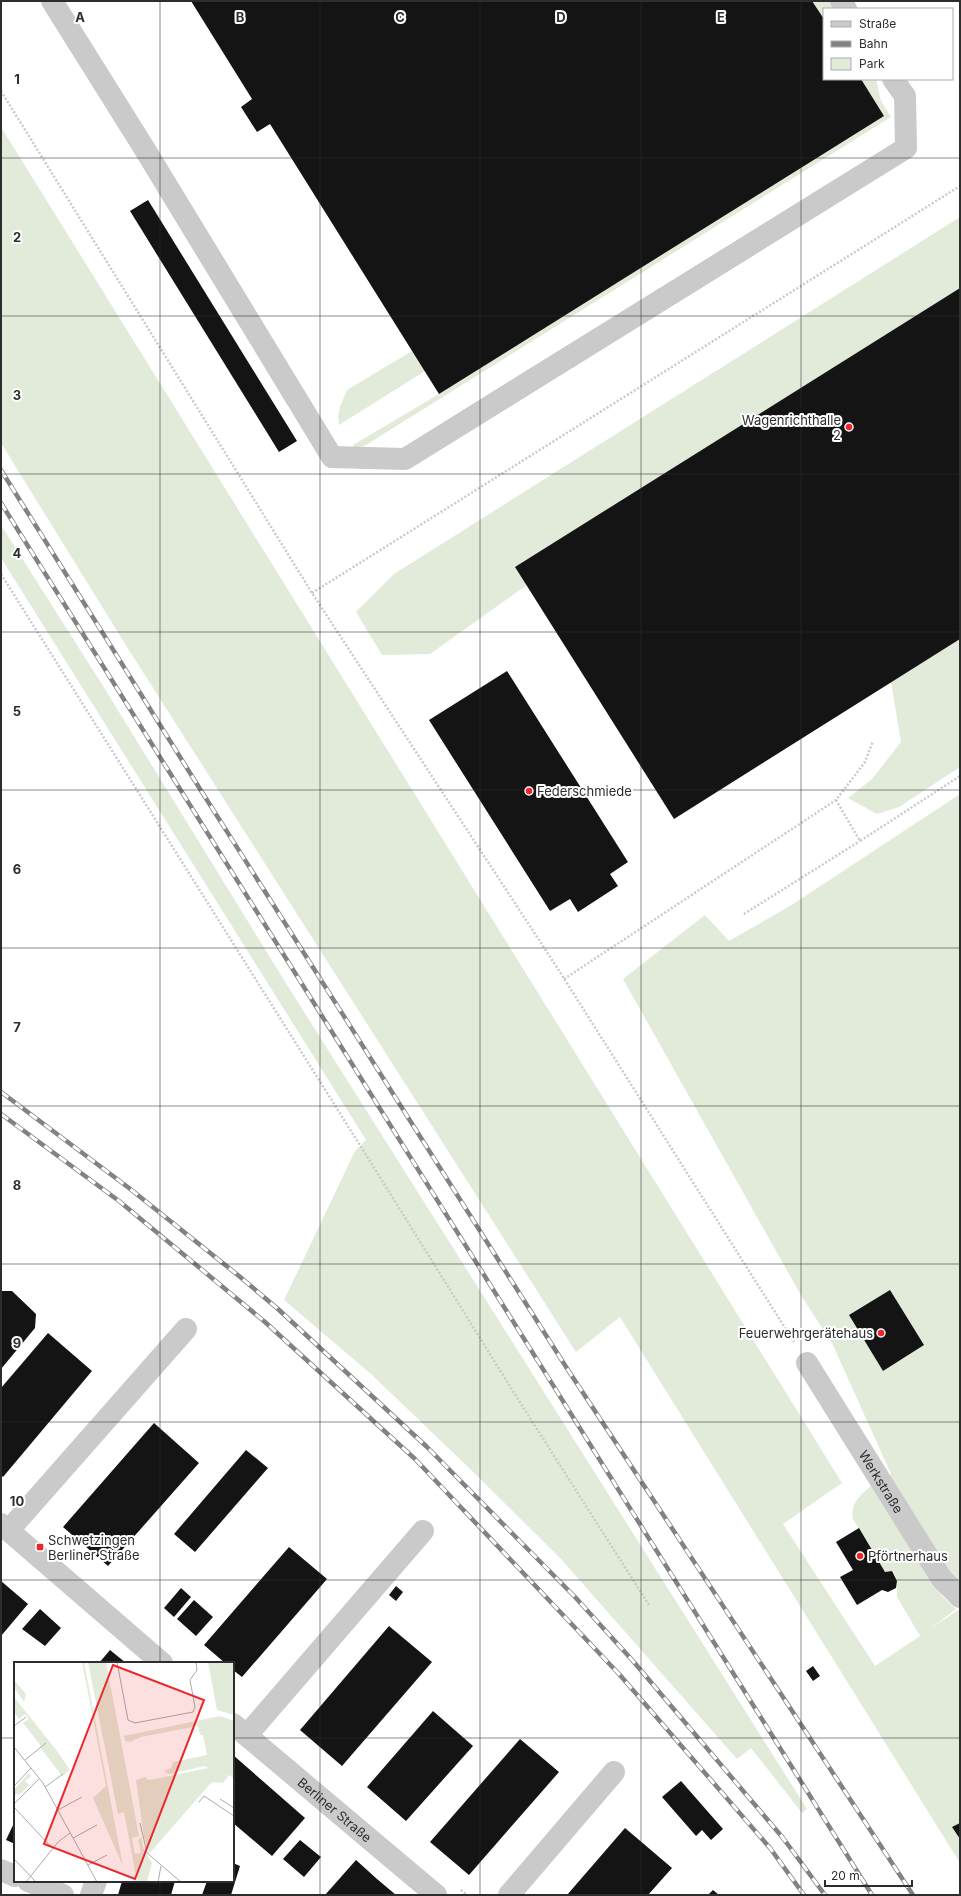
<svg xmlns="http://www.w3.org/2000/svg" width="961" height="1896" font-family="Inter,sans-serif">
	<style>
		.green { fill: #e2ebd9 }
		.building { fill: #141414 }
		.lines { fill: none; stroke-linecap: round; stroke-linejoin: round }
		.path { stroke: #cacaca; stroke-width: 2.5; stroke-dasharray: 2 2; stroke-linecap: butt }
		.minor { stroke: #cacaca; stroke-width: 22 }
		.rail-casing { stroke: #828282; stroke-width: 4.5 }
		.rail { stroke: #fff; stroke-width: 3; stroke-dasharray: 9; stroke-linecap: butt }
		.grid { fill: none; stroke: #2d2d2d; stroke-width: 1; stroke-opacity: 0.55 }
		.poi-dot { fill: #ed262b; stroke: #fff; stroke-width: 1.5 }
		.labels { text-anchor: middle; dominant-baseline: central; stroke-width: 4; stroke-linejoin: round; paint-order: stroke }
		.poi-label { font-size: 13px; fill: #2d2d2d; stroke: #fff; text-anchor: start }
		.street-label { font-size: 13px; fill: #2d2d2d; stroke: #fff }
		.inset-road { fill: none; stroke: #ababab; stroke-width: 1 }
		.view { fill: #ed262b; fill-opacity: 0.15; stroke: #ed262b; stroke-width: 2 }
		.inset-edge { fill: none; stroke: #2d2d2d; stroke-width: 2 }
		.grid-label { font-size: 13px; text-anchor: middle; font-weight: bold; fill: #2d2d2d; stroke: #fff; stroke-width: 4; stroke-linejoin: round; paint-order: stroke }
	</style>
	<rect width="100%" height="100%" fill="#fff"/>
	<g class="green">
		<path d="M812 1H831L836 9H824V19Z"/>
		<path d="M861 79H876L881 101 891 117 366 445 354 449 353 445 439 394 884 116Z"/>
		<path d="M1 127 842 1483 783 1524 875 1666 920 1636 897 1597V1581L893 1571 885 1572 853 1519C850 1504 860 1495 871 1486L942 1596 956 1609 930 1629 958 1610 960 1612V1863L620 1317 576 1352 127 647 1 443Z"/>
		<path d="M960 217V288L516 567 527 585 430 654 382 655 356 612 394 574Z"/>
		<path d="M412 351 425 371 339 425 338 416 340 407 347 390Z"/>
		<path d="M1 525 103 686 284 980 807 1809 802 1813 751 1748 737 1759 561 1559 465 1464 371 1374 284 1300 355 1151 366 1140 1 558Z"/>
		<path d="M960 639V767L899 807 877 814 848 798 872 779 901 742 891 682Z"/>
		<path d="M960 794V1583L939 1562 887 1477 891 1474 832 1343 802 1297 623 979 705 915 729 941 790 906Z"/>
	</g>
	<g class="building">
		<path d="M191 1H812L824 19V79H861L884 116 439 394 270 124 257 132 241 107 252 99Z"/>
		<path d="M148 200 297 441 279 452 130 211Z"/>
		<path d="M960 288V639L674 819 515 567Z"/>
		<path d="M507 671 628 862 610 874 618 886 578 912 570 899 550 911 429 720Z"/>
		<path d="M890 1290 924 1345 883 1371 849 1315Z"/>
		<path d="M1 1291H12L36 1314 35 1328 1 1369Z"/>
		<path d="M48 1333 92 1371 3 1477 1 1475V1388Z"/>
		<path d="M154 1423 199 1463 108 1566 63 1527Z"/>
		<path d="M246 1450 268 1468 195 1552 174 1534Z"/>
		<path d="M859 1528 885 1572 892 1571 897 1581 896 1588 888 1592 882 1590 857 1605 840 1577 853 1570 836 1542Z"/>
		<path d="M289 1547 327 1579 242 1677 233 1670V1663H225L204 1645Z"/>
		<path d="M1 1581 28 1604 1 1636Z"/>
		<path d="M396 1586 403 1592 396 1601 389 1595Z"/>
		<path d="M181 1588 191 1597 174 1617 164 1608Z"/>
		<path d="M194 1600 213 1617 196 1636 177 1619Z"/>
		<path d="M40 1609 61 1628 45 1646 22 1629Z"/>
		<path d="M389 1626 432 1662 342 1766 300 1730Z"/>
		<path d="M110 1650 126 1663H99Z"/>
		<path d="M813 1666 820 1676 813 1681 806 1671Z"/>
		<path d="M433 1711 473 1746 406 1821 367 1787Z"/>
		<path d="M520 1739 559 1772 469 1875 430 1842Z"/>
		<path d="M233 1755 305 1818 272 1856 233 1823Z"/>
		<path d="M681 1781 723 1829 711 1840 702 1830 696 1836 662 1797Z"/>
		<path d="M15 1821V1844L6 1840Z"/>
		<path d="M960 1823V1839L952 1827Z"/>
		<path d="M625 1828 672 1868 648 1895H567Z"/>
		<path d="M300 1840 321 1857 304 1877 283 1859Z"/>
		<path d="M356 1860 377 1879 396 1895H325Z"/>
		<path d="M233 1863 240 1866 231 1895H202L207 1881H233Z"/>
		<path d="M122 1881H175L171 1895H118Z"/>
		<path d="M713 1890 719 1895H708Z"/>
	</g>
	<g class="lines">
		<g class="path">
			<path d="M1 91 312 593 558 969 794 1342"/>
			<path d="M1 574 368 1158 521 1404 649 1605"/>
			<path d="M312 593 960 186"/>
			<path d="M836 800 860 841 960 776"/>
			<path d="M744 914 860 841"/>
			<path d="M564 979 836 800 865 762 873 741"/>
			<path d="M461 1890 467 1895"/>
		</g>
		<g class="minor">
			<path d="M52 1 144 148 332 457 405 459 906 148 905 96 893 79"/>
			<path d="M841 1 846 9"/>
			<path id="s1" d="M807 1363 942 1579 960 1597"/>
			<path d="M1 1524 162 1663"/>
			<path d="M9 1530 186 1329"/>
			<path id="s2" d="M233 1724 436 1895"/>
			<path d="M247 1735 423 1531"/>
			<path d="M1 1870 15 1876"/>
			<path d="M28 1881 63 1895"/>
			<path d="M91 1895 96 1881"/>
			<path d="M509 1895 614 1772"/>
		</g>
		<g class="rail-casing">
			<g id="rail">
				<path d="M1 470 200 789 568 1370 913 1895"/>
				<path d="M1 503 872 1895"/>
				<path d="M1 1092 129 1188 239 1276 278 1309 427 1447 575 1597 633 1661 783 1838 825 1895"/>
				<path d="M1 1114 119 1201 265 1322 415 1459 619 1674 770 1848 804 1895"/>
			</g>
		</g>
		<use href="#rail" class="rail"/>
	</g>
	<path class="grid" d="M160 1V1663M320 1V1895M480 1V1895M641 1V1895M801 1V1895M1 158H960M1 316H960M1 474H960M1 632H960M1 790H960M1 948H960M1 1106H960M1 1264H960M1 1422H960M1 1580H960M1 1738H15M233 1738H960M160 1881V1895"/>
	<g class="poi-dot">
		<circle cx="849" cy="427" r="4"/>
		<circle cx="529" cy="791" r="4"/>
		<circle cx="881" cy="1333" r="4"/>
		<rect x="36" y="1543" width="8" height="8" rx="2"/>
		<circle cx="860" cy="1556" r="4"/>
	</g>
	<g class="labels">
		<g class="poi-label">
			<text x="841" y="420" text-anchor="end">Wagenrichthalle<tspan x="841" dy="15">2</tspan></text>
			<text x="537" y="791">Federschmiede</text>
			<text x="873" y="1333" text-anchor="end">Feuerwehrgerätehaus</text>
			<text x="48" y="1540">Schwetzingen<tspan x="48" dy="15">Berliner Straße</tspan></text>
			<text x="868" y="1556">Pförtnerhaus</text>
		</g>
		<g class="street-label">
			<text stroke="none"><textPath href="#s1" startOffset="140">Werkstraße</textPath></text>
			<text stroke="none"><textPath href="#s2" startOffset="133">Berliner Straße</textPath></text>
		</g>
	</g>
	<g transform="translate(14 1662)">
		<rect width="220" height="220" fill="#fff"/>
		<path d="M68 0H70L109 204 79 136 92 124ZM74 0H92L125 174 118 176 121 192 127 191 124 178 127 175 130 188 138 201 133 220H123L110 150 104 152ZM194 0H220V53L203 48ZM0 18 12 32 10 40 0 25ZM0 35 43 89 56 108 48 114 26 85 27 84 9 61 15 57 11 52 5 57 0 50ZM206 54 220 59V116L215 113 209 121 199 120 195 123 135 192 130 175 122 118 132 115 134 118 141 117 194 106 191 104 155 112 150 109 157 106 159 100 193 93 189 73H186L184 64 127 75 116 80 111 79 110 74ZM15 111 17 114 11 119 15 123 20 119 5 133 3 132 0 134V128Z" fill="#e2ebd9"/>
		<path class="inset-road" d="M103 0 114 58 121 61 179 50 181 45 176 18 183 8 182 0M0 64 12 55M0 85 29 121 83 220M11 98 32 81M0 124 17 106M31 125 49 112M206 137 220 146M185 140 190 134 220 154M0 142 25 117M0 145 38 186M44 148 68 135M126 161 133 191 167 220M59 176 83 163M0 197 22 220M74 203 93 193M12 220 44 180 56 171M144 220 147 204"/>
		<path class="view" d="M99 3 190 38 121 217 30 182Z"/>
		<rect width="220" height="220" class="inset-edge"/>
	</g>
	<g class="grid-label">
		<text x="80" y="22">A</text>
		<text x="240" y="22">B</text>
		<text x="400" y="22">C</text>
		<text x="561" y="22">D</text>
		<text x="721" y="22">E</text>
		<text x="17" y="84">1</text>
		<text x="17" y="242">2</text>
		<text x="17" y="400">3</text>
		<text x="17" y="558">4</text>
		<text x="17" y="716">5</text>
		<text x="17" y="874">6</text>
		<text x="17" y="1032">7</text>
		<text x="17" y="1190">8</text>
		<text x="17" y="1348">9</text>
		<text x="17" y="1506">10</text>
	</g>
	<rect width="961" height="1896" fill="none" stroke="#2d2d2d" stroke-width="4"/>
	<rect x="823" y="8" width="130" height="72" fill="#ffffff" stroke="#ababab"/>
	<rect x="831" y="21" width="20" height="6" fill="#cacaca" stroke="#ababab"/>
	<text x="859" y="28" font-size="12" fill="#2d2d2d">Straße</text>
	<rect x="831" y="41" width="20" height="6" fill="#828282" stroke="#ababab"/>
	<text x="859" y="48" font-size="12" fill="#2d2d2d">Bahn</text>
	<rect x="831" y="58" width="20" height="12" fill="#e2ebd9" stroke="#ababab"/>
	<text x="859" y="68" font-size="12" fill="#2d2d2d">Park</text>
	<path d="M825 1880v6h87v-6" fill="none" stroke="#2d2d2d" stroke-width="2"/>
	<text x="831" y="1880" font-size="12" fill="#2d2d2d" stroke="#ffffff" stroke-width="3" paint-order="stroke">20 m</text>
</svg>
